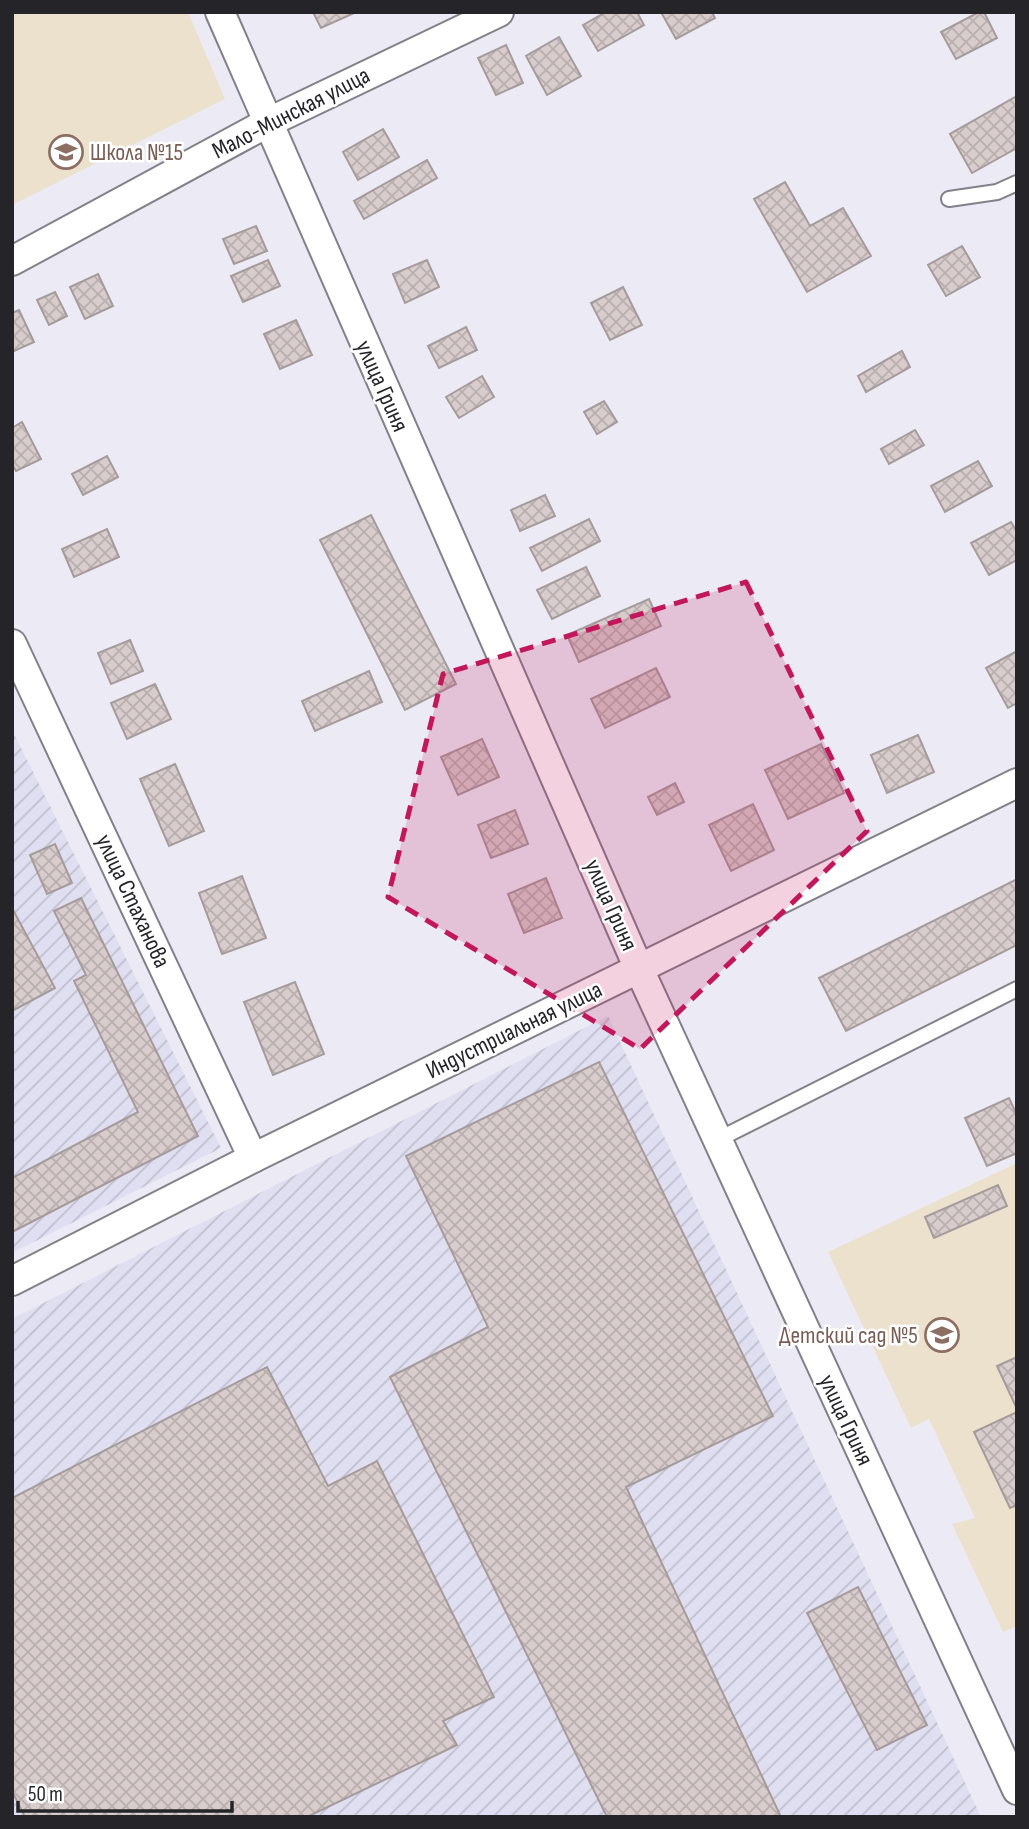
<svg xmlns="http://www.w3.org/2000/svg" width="1029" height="1829" font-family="'Sofia Sans Condensed',sans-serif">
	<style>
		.industrial { fill: url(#industrial-furrows) }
		.education { fill: #ece1cd }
		.building { fill: url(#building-cross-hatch); stroke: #a69b9b; stroke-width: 2 }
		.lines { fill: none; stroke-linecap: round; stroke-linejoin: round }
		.service-casing { stroke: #82818a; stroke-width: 18 }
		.minor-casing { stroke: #82818a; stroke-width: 32 }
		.service { stroke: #fff; stroke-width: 14 }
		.minor { stroke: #fff; stroke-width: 28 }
		.marked { fill: #c2185b; fill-opacity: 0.2; stroke: #c2185b; stroke-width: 5; stroke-dasharray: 14 9; stroke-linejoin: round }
		.labels { text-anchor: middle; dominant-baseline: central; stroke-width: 5; stroke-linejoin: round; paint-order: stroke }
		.street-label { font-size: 24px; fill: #252529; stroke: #fff }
		.education-label { font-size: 24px; fill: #785e54; stroke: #fff; text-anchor: start }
	</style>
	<defs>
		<pattern id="industrial-furrows" width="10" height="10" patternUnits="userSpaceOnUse" patternTransform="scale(1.75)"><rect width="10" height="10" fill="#e0dff1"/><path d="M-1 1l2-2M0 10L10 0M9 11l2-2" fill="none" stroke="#c0bfcf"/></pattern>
		<pattern id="building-cross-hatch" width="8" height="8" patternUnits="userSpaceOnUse" patternTransform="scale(1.75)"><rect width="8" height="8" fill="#d8cccc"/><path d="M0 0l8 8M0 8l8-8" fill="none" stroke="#b9afaf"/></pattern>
	</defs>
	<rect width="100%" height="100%" fill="#ecebf5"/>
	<g class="industrial">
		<path d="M12 730 221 1148 12 1253Z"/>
		<path d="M608 1016 981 1817H12V1319Z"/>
	</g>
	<g class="education">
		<path d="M12 12H188L225 99 12 205Z"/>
		<path d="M1017 1163V1626L1003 1632 952 1524 975 1518 929 1419 911 1428 828 1252Z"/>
	</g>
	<g class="building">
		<path d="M313 12H354V13L321 28Z"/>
		<path d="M606 12H637L644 25 598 51 583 25Z"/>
		<path d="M661 12H712L715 18 676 39Z"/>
		<path d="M979 12H984L997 38 956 59 941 32Z"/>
		<path d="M559 37 581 76 547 95 526 56Z"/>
		<path d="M506 45 523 83 496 95 478 58Z"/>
		<path d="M1017 96V148L972 173 950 134Z"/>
		<path d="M383 129 399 157 358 180 343 152Z"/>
		<path d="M427 160 437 178 364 219 354 201Z"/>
		<path d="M785 182 810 226 843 208 871 256 807 292 754 199Z"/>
		<path d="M256 226 267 251 234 264 223 239Z"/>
		<path d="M962 246 980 277 946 296 928 265Z"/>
		<path d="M268 260 280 286 243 302 231 276Z"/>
		<path d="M427 260 439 287 405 303 393 274Z"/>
		<path d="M98 274 113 306 85 319 70 287Z"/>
		<path d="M623 287 642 325 610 340 591 303Z"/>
		<path d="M55 292 67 316 49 325 37 300Z"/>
		<path d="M19 310 34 342 12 352V313Z"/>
		<path d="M296 320 312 355 280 369 264 334Z"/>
		<path d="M466 327 477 350 439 368 428 346Z"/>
		<path d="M902 351 910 367 866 392 858 376Z"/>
		<path d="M482 376 494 397 459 418 446 397Z"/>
		<path d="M604 401 617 422 597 434 584 412Z"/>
		<path d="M22 422 41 459 16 471 12 464V428Z"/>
		<path d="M915 430 924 445 889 464 881 449Z"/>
		<path d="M107 456 118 477 83 495 72 474Z"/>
		<path d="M978 461 992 486 945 512 931 486Z"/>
		<path d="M545 495 555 516 520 531 511 510Z"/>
		<path d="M371 515 456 684 405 710 320 540Z"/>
		<path d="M589 519 600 541 542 571 530 548Z"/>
		<path d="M1011 522 1017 532V560L989 575 971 543Z"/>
		<path d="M107 529 119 557 74 577 62 549Z"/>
		<path d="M586 567 600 596 552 619 537 590Z"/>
		<path d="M649 599 661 626 579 662 567 635Z"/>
		<path d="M130 640 143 671 111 684 98 653Z"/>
		<path d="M1017 651V703L1008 708 986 668Z"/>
		<path d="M656 668 670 697 605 728 591 699Z"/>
		<path d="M369 671 382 702 315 731 302 701Z"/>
		<path d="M155 684 171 719 127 739 111 703Z"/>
		<path d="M918 735 934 772 887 793 871 755Z"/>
		<path d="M482 739 499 777 458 795 441 757Z"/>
		<path d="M821 744 844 793 788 819 765 770Z"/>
		<path d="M175 764 204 831 169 846 140 779Z"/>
		<path d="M675 783 684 802 657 815 648 797Z"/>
		<path d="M753 804 774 850 731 871 709 825Z"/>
		<path d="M515 810 528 844 491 858 478 825Z"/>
		<path d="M55 844 72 883 47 894 30 855Z"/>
		<path d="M242 876 266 938 222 954 199 893Z"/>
		<path d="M546 878 562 918 524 933 508 894Z"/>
		<path d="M1017 879V945L846 1031 819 978Z"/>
		<path d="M81 898 198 1136 12 1232V1178L138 1112 74 981 86 975 54 911Z"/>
		<path d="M12 908 55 988 12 1011Z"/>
		<path d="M295 982 324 1054 273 1075 244 1002Z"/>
		<path d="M599 1062 773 1416 626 1487 781 1817H607L390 1377 488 1327 406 1156Z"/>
		<path d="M1009 1098 1017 1115V1153L987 1166 965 1118Z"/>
		<path d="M998 1185 1007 1206 934 1238 925 1217Z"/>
		<path d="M1017 1357V1409L997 1366Z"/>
		<path d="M267 1367 328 1486 377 1461 494 1697 443 1721 457 1745 307 1817H25L12 1791V1498Z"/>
		<path d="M1017 1412V1505L1010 1508 974 1432Z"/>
		<path d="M858 1587 927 1725 877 1750 807 1613Z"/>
	</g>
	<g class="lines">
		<g class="service-casing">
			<g id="service">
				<path d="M949 199 997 192 1017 183"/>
				<path d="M717 1140 1017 989"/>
			</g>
		</g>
		<g class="minor-casing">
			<g id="minor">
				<path d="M220 12 639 969 1017 1790"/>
				<path d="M12 261 267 123 499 12"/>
				<path d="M12 644 253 1158"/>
				<path d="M12 1281 253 1158 1017 783"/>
			</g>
		</g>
		<use href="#service" class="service"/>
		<use href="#minor" class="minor"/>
	</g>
	<path class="marked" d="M746 582 867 831 640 1049 388 897 443 674Z"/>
	<defs>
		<g id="school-ring" transform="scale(1.75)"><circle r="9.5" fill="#fff" stroke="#8d6e63" stroke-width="1.5"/><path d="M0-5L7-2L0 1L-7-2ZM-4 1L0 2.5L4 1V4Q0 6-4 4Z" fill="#8d6e63"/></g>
	</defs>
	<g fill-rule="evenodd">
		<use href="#school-ring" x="66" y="152"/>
		<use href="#school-ring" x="942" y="1335"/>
	</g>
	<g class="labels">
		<g class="street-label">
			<text transform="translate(291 113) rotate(-27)">Мало-Минская улица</text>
			<text transform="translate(382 386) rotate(66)">улица Гриня</text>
			<text transform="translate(133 901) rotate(65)">улица Стаханова</text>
			<text transform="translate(611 905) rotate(66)">улица Гриня</text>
			<text transform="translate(514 1030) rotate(-26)">Индустриальная улица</text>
			<text transform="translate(846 1420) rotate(65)">улица Гриня</text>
		</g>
		<g class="education-label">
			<text x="90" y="152">Школа №15</text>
			<text x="918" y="1335" text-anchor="end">Детский сад №5</text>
		</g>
	</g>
	<rect width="1029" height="1829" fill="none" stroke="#252529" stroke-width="28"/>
	<path d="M18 1801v10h214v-10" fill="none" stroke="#252529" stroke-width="3.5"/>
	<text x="28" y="1801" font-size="21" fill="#252529" stroke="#ffffff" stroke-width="5" paint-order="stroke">50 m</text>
</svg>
